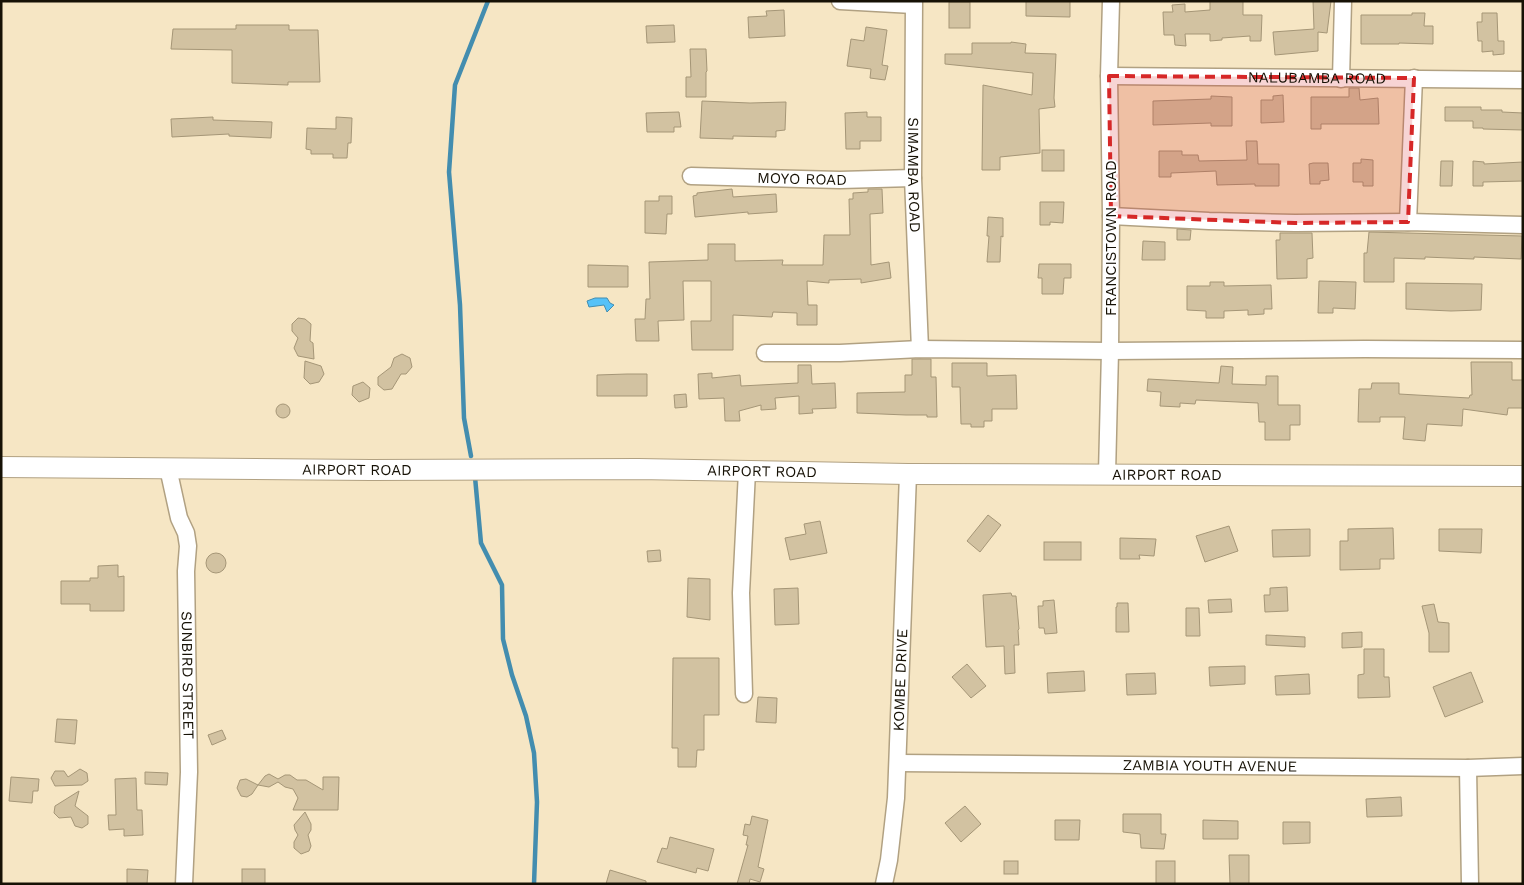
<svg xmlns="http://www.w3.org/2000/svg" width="1524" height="885" font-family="'Work Sans',sans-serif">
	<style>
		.water { fill: #56c2f8; stroke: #438daf }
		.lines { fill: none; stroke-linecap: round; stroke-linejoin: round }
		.stream { stroke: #438daf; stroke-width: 4.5 }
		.building { fill: #d2c2a1; stroke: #a59677 }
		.minor-casing { stroke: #b1a182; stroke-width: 19 }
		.tertiary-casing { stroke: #b1a182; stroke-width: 22 }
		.minor { stroke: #fff; stroke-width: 16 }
		.tertiary { stroke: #fff; stroke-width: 20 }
		.marked { fill: #d62828; fill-opacity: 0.2; stroke: #d62828; stroke-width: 4; stroke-dasharray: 10 6; stroke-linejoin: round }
		.labels { text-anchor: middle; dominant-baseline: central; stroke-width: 4; stroke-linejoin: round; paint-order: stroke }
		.street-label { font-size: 15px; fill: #161105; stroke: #fff }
	</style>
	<rect width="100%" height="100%" fill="#f6e6c4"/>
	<path class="water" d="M595 298H607L610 303 614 305 607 312 604 305 589 307 587 301Z"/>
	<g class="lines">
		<g class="stream">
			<path d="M471 456 464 418 460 305 449 172 455 85 488 1"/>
			<path d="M475 477 481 543 502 585 503 639 512 675 526 716 534 753 537 802 534 884"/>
		</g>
	</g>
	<g class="building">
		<path d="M1026 1H1070V17L1026 16Z"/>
		<path d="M1210 1H1243V15H1262L1261 41H1250V36L1222 38V40L1210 41V34H1185L1186 46 1175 45 1174 35H1164L1163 12H1173L1172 5 1185 4V12L1210 10Z"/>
		<path d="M1313 1H1331L1327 33 1318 32V51L1275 55 1273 32 1314 29Z"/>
		<rect x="949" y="2" width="21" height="26"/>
		<path d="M784 10 785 36 749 38 748 17 767 16 766 11Z"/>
		<path d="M1412 13H1425L1424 26H1433V44L1399 43V44H1361V15H1412Z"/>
		<path d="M1482 13H1497L1498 41H1504V54L1493 55V51L1482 52V41H1478L1477 22H1482Z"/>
		<path d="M236 25H289V30H318L320 82H288V85L232 83V50L171 49 173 29H236Z"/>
		<path d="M674 25 675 42 647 43 646 26Z"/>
		<path d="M866 27 887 30 882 65 888 66 885 80 870 78 871 69 847 66 851 39 864 41Z"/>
		<path d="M1011 42 1026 44 1025 53 1056 54 1054 98 1055 107 1039 109 1040 153 1000 157V170H982L983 85 1032 95 1033 73 945 64V54H972V43H1011Z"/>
		<path d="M690 49H706L707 71 706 72V97H686V77H691Z"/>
		<path d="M1349 88H1359L1360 100 1378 98 1379 124H1321V129H1311V97H1349Z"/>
		<path d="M1283 95 1284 122 1261 123V100H1273V96Z"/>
		<path d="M1211 96 1232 97V126H1211V123L1153 125V101L1211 99Z"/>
		<path d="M702 101 750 103 786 102 785 130 776 131V137L733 136V139L700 138Z"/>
		<path d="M1445 107H1481V110H1502V112L1523 113V130L1483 129V128H1473V121H1445Z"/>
		<path d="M679 112 681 127H674V132H647L646 113Z"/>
		<path d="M867 112V117H881V141H860V149H846L845 113Z"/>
		<path d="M213 117V120L272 122 271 138 229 136V134L172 137 171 119Z"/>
		<path d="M336 117 352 118 351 143H348L347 158H333V154H311V150L306 149 307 128 336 129Z"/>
		<path d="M1246 141H1257L1258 164H1279V186H1255V184L1217 185 1216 171 1171 173V177H1159V151H1182V155H1198L1199 161 1247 160Z"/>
		<rect x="1042" y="150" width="22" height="21"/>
		<path d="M1361 159 1373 160V186H1363V182H1353V163H1361Z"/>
		<path d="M1441 161H1453L1452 186H1440Z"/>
		<path d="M1473 161 1484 162V164L1523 162V181L1483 182V186H1473Z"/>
		<path d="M1313 163H1328L1329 180 1320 181V184H1310L1309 164Z"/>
		<path d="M732 189 733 197 776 194 777 212 748 214V212L695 217 693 196 697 195V193Z"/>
		<path d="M868 189H882L883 213 870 214 871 265 889 262 891 278 861 283V279L829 280V283L807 281 808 305H817V325H797V313L773 312 772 317 733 315V350H692L691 321H711V281H683L684 320 658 321 659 341H636L635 319H645L646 299H650L649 262 708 260V244H735V261L783 260 782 265H823L824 235H850L849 199H853V193L868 192Z"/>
		<path d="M659 196H672V214H667L666 234 645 233V201H659Z"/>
		<path d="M1040 202H1064L1063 223 1050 222V225H1040Z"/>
		<path d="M988 217 1003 218V237L1001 236 1000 262H987L989 236H987Z"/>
		<path d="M1177 229 1191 230 1190 240H1177Z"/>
		<path d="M1369 232 1522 236 1521 259 1474 257V259L1425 257V259L1394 258V282H1364V253H1367Z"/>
		<path d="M1280 233H1312L1313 258 1307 259V278L1277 279 1276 240H1280Z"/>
		<path d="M1143 241 1165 242V260H1142Z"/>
		<path d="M1039 264H1071V278H1064L1063 294H1042V278H1038Z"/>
		<path d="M588 265 628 266V287H588Z"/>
		<path d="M1319 281 1356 282 1355 309 1333 308V313H1318Z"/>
		<path d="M1210 282H1224V286L1271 285 1272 309H1264V314L1248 315V310L1224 311V318H1206V311L1187 310V286H1210Z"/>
		<path d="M1406 283 1482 284 1481 310 1451 311 1406 309Z"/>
		<path d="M298 318 305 319 311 324 310 341 313 343 314 359 298 356 294 348 298 338 292 331V324Z"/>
		<path d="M402 354 410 358 412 367 406 374H401L392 389 384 390 378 385V377L391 367 394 358Z"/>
		<path d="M912 359H931V377H936L937 417H927V415H906L857 413V393L905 392V375H912Z"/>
		<path d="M305 361 321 366 324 374 319 382 310 384 304 378Z"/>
		<path d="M1471 362H1512V380H1523V408H1508L1507 415 1463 409 1462 426 1427 424 1425 441 1403 439 1405 417H1380V422H1358L1359 389H1371L1372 383H1399V394L1469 398 1470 395H1472Z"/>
		<path d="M952 363H987V376L1016 375 1017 409H992V421H984V427H971V424H961L960 387H952Z"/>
		<path d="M798 365H811L812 384 835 383 836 408 812 409 813 413 799 414V396L775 398 776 409 761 410V405L739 411 740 421H725L724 398 699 399 698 374 712 373V378L740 375 741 386 798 383Z"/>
		<path d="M1221 366 1233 367 1232 384 1266 385V376H1278V405H1300V425H1290V440H1265V422H1259L1258 403 1196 400 1195 404 1180 403V407L1160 406 1161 392 1147 391 1148 379 1219 383Z"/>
		<path d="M627 374H647V396H597V375Z"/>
		<path d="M363 382 370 388 369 398 359 402 352 395 353 386Z"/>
		<path d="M686 394 687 407 675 408 674 395Z"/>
		<circle cx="283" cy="411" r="7"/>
		<path d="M988 515 1001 525 980 552 967 541Z"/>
		<path d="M820 521 827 553 790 560 785 538 806 534 804 524Z"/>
		<path d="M1229 526 1238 551 1205 562 1196 536Z"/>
		<path d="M1393 528 1394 559H1380V569L1340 570V541H1348V529Z"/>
		<path d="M1310 529V556L1273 557 1272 530Z"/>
		<path d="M1439 529H1482L1481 553 1439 551Z"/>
		<path d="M1120 538 1156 539 1154 556 1139 555 1140 559H1120Z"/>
		<rect x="1044" y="542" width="37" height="18"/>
		<path d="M660 550 661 561 648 562 647 551Z"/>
		<circle cx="216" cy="563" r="10"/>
		<path d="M118 565V577L124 576V611H90V604H61V581H90V578H98V566Z"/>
		<path d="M688 578 710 579V620L687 617Z"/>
		<path d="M1287 587 1288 611 1265 612 1264 595H1270V588Z"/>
		<path d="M798 588 799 624 775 625 774 589Z"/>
		<path d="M1011 593 1012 596H1016L1019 629 1018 630 1019 645H1014L1015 673 1005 674 1004 646 986 647 983 595Z"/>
		<path d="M1231 599 1232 612 1209 613 1208 600Z"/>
		<path d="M1054 600 1057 633 1045 634 1044 628H1039L1038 606H1043V601Z"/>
		<path d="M1117 603H1128L1129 632H1116V607H1117Z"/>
		<path d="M1434 604 1438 622 1449 623V652H1429V633L1422 606Z"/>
		<path d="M1186 608H1199L1200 636H1186Z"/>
		<path d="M1362 632V647L1342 648V633Z"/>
		<path d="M1266 635 1305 637V647L1266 645Z"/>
		<path d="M1364 649H1384V677H1389L1390 697 1358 698V675L1364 674Z"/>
		<path d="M673 658H719V715H704V750H697L696 767H678V748H672Z"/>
		<path d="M967 664 986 686 971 698 952 677Z"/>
		<path d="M1245 666V684L1210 686 1209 667Z"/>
		<path d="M1084 671 1085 691 1048 693 1047 673Z"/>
		<path d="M1471 672 1483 702 1445 717 1433 687Z"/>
		<path d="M1155 673 1156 694 1127 695 1126 674Z"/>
		<path d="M1309 674 1310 694 1276 695 1275 676Z"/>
		<path d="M758 697 777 698 776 723 756 722Z"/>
		<path d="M57 719 77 720 75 744 55 742Z"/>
		<path d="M222 730 226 739 212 745 208 735Z"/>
		<path d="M80 769 87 773 88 781 82 785 55 786 51 778 55 771H64L68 777Z"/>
		<path d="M145 772 168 773 167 785 145 784Z"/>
		<path d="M269 774 278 779 285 775H290L297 780H306L323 790V777H339L338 810H293L298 798 293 789 285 787 278 782 269 787 258 785 265 776Z"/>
		<path d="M11 777 39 779 38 791H33L32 803 9 801Z"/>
		<path d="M136 778 137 810H142L143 835 124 836V829L109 830 108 815H116L115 779Z"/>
		<path d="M246 779 258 785 252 794 247 797 241 796 237 788 240 780Z"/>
		<path d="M79 791 75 806 88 816V824L82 828 75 826 71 817 59 818 54 813 55 806Z"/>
		<path d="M1401 797 1402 816 1367 817 1366 799Z"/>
		<path d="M965 806 981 824 961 842 945 823Z"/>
		<path d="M305 812 311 824V830L308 835 311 846 309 851 301 854 294 848V842L298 835 295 830 294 825Z"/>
		<path d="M1123 814H1161V834H1166L1164 849 1141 848 1140 834 1123 832Z"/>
		<path d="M752 816 768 820 758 867 764 869 760 882 750 879 749 884H737L748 845H746L748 836 743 835 745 824 750 825Z"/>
		<path d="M1055 820H1080L1079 840H1055Z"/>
		<path d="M1203 820 1238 821V839H1203Z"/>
		<path d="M1283 822H1310V843L1283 844Z"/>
		<path d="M670 837 714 849 708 871 697 868 696 873 657 862 662 848 667 849Z"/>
		<path d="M1229 855H1249V884H1230Z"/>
		<rect x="1004" y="861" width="14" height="13"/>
		<rect x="1156" y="861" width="19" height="23"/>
		<path d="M127 869 148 870 147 884H127Z"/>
		<rect x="242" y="869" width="23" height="15"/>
		<path d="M610 870 646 881V884H606Z"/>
	</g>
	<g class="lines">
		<g class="minor-casing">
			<g id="minor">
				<path d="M840 1 913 5"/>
				<path id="s1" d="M914 1 913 178 920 349"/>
				<path id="s2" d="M1109 76 1523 80"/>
				<path d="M1341 79 1343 1"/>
				<path id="s3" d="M691 176 840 180 913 178"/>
				<path d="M1111 216 1209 221 1295 223 1408 222 1523 225"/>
				<path d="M1408 222 1414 78"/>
				<path d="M765 353H840L920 349 1110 351 1365 349 1523 350"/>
				<path id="s4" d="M168 468 179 518 186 533 188 546 186 571 189 772 184 884"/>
				<path d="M1107 474 1110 351 1111 216 1109 76 1111 1"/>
				<path d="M744 694 741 593 747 471"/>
				<path id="s5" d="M898 763 1468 768 1523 766"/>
				<path d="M1468 768 1470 884"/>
				<path id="s6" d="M884 884 889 860 896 798 908 474"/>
			</g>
		</g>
		<g class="tertiary-casing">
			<g id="tertiary">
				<path id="s7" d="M1 467 371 470 638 469 908 474 1523 476"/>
			</g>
		</g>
		<use href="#minor" class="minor"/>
		<use href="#tertiary" class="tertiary"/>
	</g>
	<path class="marked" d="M1109 76 1414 78 1408 222 1295 223 1111 216Z"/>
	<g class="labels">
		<g class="street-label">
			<text stroke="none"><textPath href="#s2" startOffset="208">NALUBAMBA ROAD</textPath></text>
			<text stroke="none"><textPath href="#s1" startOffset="174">SIMAMBA ROAD</textPath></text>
			<text stroke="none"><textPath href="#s3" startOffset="111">MOYO ROAD</textPath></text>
			<text transform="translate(1111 238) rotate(-90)">FRANCISTOWN ROAD</text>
			<text stroke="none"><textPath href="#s7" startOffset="356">AIRPORT ROAD</textPath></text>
			<text stroke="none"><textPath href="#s7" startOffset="761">AIRPORT ROAD</textPath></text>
			<text stroke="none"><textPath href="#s7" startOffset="1166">AIRPORT ROAD</textPath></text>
			<text stroke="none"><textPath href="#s4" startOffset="210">SUNBIRD STREET</textPath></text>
			<text stroke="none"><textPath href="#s6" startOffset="205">KOMBE DRIVE</textPath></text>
			<text stroke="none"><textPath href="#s5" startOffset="312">ZAMBIA YOUTH AVENUE</textPath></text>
		</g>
	</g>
	<rect width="1524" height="885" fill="none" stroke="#161105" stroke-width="5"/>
</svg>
